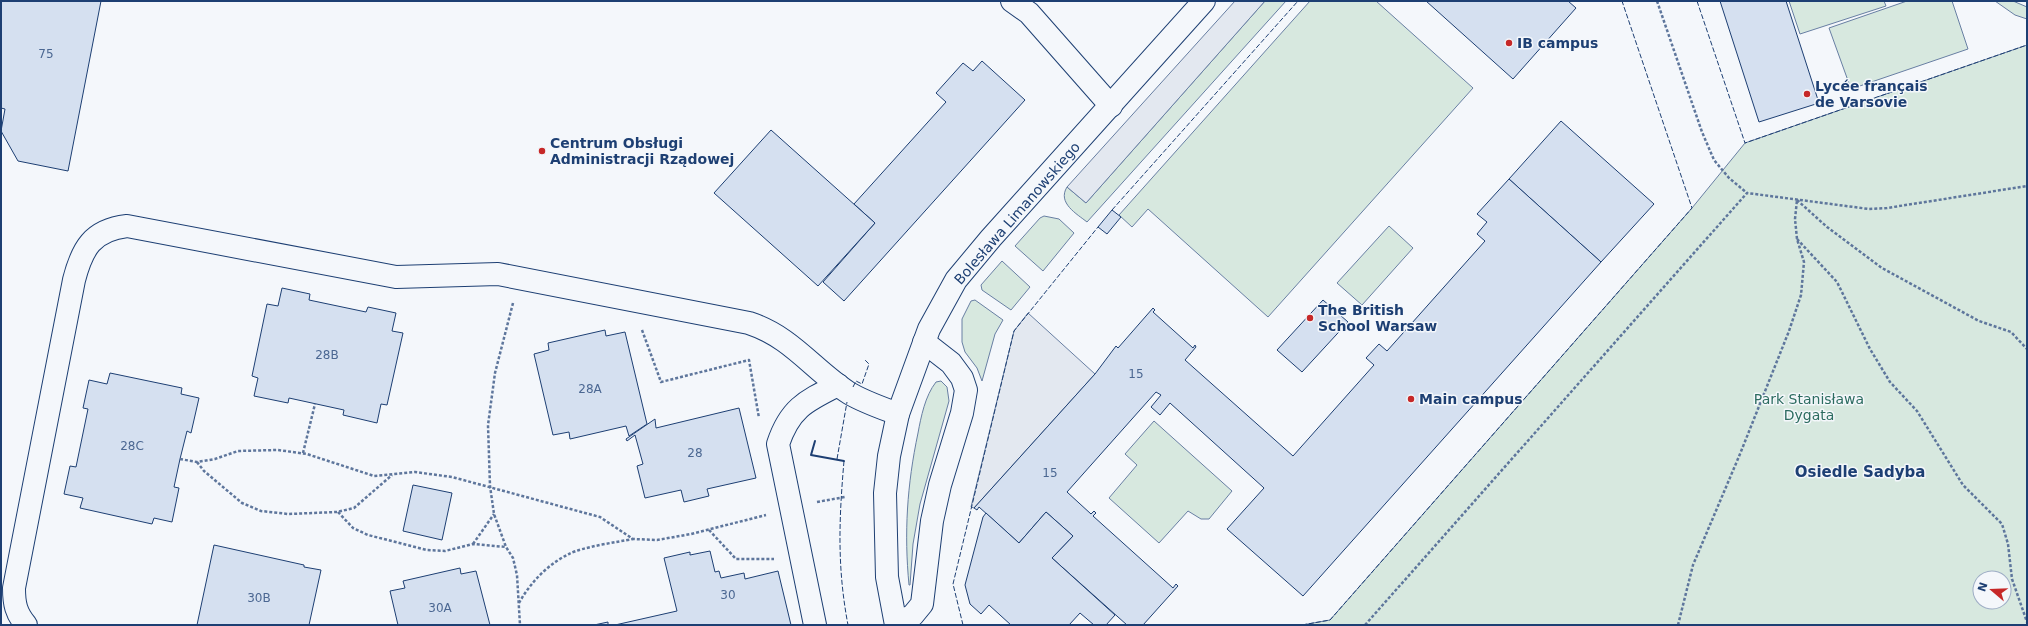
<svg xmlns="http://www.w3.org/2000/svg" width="2028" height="626" font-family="'DejaVu Sans',sans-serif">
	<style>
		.green { fill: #d7e8df; stroke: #687fa3; fill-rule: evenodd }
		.parking { fill: #e3e8f0; stroke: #687fa3 }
		.building { fill: #d5e0f0; stroke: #1d3f73 }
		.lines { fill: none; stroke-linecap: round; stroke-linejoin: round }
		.minor-casing { stroke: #1d3f73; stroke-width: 24 }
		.path { stroke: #5e769c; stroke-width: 2.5; stroke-dasharray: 3 2; stroke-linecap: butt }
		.minor { stroke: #f4f7fb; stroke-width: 22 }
		.fence { stroke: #1d3f73; stroke-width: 1; stroke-dasharray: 5 2; stroke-linecap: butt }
		.wall { stroke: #1d3f73; stroke-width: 2 }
		.poi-dot { fill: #c62828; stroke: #f4f7fb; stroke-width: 1.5 }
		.labels { text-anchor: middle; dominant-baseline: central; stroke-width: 3; stroke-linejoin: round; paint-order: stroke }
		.number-label { font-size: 12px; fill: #4b6792 }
		.poi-label { font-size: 14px; font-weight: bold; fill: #1d3f73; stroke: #f4f7fb; text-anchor: start }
		.street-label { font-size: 14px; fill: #1d3f73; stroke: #f4f7fb }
		.park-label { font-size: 14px; fill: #2c6c60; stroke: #f4f7fb }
		.neighbourhood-label { font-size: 15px; font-weight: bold; fill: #1d3f73; stroke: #f4f7fb }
	</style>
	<rect width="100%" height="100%" fill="#f4f7fb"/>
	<g class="green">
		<path d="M1265 1H1286L1087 222C1077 214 1057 203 1067 187L1086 203Z"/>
		<path d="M1310 1H1376L1473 88 1268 317 1148 209 1132 227 1119 215Z"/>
		<path d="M1789 1H1884L1886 6 1800 34Z"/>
		<path d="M1907 1H1952L1968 49 1851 89 1829 28Z"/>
		<path d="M1995 1H2013L2027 7V19L2015 15Z"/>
		<path d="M2027 45V625H1302L1330 620 1692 208 1745 143ZM1980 578H2004V602H1980Z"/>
		<path d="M1044 216 1059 219 1074 233 1043 271 1015 246 1040 218Z"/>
		<path d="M1389 226 1413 248 1362 305 1337 283Z"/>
		<path d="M1002 261 1030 287 1011 310 982 290 981 285Z"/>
		<path d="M975 300 1003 320 995 334 982 381 977 368 965 352 962 342V319L971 301Z"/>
		<path d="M941 381 947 387 949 401 920 504 913 544 910 585H909C904 533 907 485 918 433 921 417 925 396 936 382Z"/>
		<path d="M1154 421 1232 491 1209 519H1201L1188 511 1159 543 1109 498 1137 465 1125 454Z"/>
	</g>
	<g class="parking">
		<path d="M1235 1H1265L1086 203 1067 187Z"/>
		<path d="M1028 313 1095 374 974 508 971 507 1014 331Z"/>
	</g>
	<g class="building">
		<path d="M1 1H101L68 171 18 161 1 131 5 109 1 108Z"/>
		<path d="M1426 1H1568L1576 8 1513 79Z"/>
		<path d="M1720 1H1786L1819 103 1759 122Z"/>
		<path d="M982 61 1025 100 844 301 823 282 875 223 854 204 946 102 936 93 963 63 973 71Z"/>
		<path d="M1561 121 1654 204 1601 262 1509 179Z"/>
		<path d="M771 130 875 223 818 286 714 193Z"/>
		<path d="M1509 179 1601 262 1303 596 1227 529 1264 488 1170 403 1160 415 1151 407 1161 395 1156 392 1067 492 1091 514 1094 511 1096 513 1093 516 1173 588 1176 584 1178 586 1143 625H1127L1052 558 1073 536 1046 512 1019 543 979 507 977 510 974 508 1095 374 1116 346 1118 348 1153 308 1155 310 1153 312 1193 348 1195 345 1196 347 1185 360 1293 456 1374 365 1366 358 1379 344 1387 351 1485 241 1477 234 1487 222 1477 214Z"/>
		<path d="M1112 210 1121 217 1107 234 1098 227Z"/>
		<path d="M282 288 310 294 309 300 366 312 368 307 396 313 392 331 403 333 387 405 381 404 377 423 343 415 344 410 289 398 288 403 254 396 258 378 252 376 267 304 278 306Z"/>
		<path d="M1323 300 1348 322 1302 372 1277 350Z"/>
		<path d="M605 330 606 336 625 332 647 424 629 436 626 426 570 439 569 432 553 435 534 354 549 350 548 343Z"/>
		<path d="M110 373 182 388 181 394 199 398 191 433 187 431 180 459 174 487 179 488 172 522 154 518 152 524 80 508 83 498 64 494 70 466 76 467 88 409 83 408 89 380 107 384Z"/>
		<path d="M739 408 756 478 707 489 709 496 684 502 681 490 645 498 637 466 643 464 635 435 627 441 626 439 655 419 656 428Z"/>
		<path d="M413 485 452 493 442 540 403 531Z"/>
		<path d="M1046 512 1073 536 1052 558 1115 615 1106 625H1094L1080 613 1069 625H1011L989 605 981 614 970 604 965 585 983 517 986 513 1019 543Z"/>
		<path d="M214 545 304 565V567L321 570 309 625H197Z"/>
		<path d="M710 551 715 572 719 571 721 578 744 573 745 579 778 571 791 625H615L677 611 664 558 690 552V555Z"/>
		<path d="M460 568 461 574 476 571 490 625H398L390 591 405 588 403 581Z"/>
		<path d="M608 622V625H594Z"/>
	</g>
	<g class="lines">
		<g class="minor-casing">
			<g id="minor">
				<path d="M1012 1 1029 13 1111 106"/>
				<path d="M26 625C16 613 14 604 14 588L74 280C82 249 92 230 127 226L396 277 498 274 749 323C792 337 813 370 849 393 864 402 882 408 898 414"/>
				<path d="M815 625 778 444C790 408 806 401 838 385"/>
				<path d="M896 625 887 577 885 493 889 456 898 414 929 329 956 280 991 238 1204 1"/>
				<path d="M896 625 913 615 922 604 932 521 940 485 962 413 966 390 962 378 951 363 924 342"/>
			</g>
		</g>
		<g class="path">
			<path d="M1657 1 1702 132 1714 160 1729 178 1747 193"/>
			<path d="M1797 200 1827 227 1882 268 1979 321 2011 332 2027 349"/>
			<path d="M1797 239 1837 282 1870 349 1890 382 1917 411 1963 485 2002 524 2008 544 2012 579 2027 622"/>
			<path d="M513 303 495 373 488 425 490 486 494 514 506 547 513 558 517 575 520 625"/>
			<path d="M642 330 661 382 749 360 759 418"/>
			<path d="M303 453 315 404"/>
			<path d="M180 459 197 462 215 459 238 451 278 450 307 454 374 476 415 472 452 477 600 517 633 539 657 540 691 534 766 515"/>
			<path d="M197 462 204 471 242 503 261 511 288 514 337 512 354 508 392 475"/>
			<path d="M817 502 845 497"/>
			<path d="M338 512 353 528 368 535 427 550 445 551 473 544 506 547"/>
			<path d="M709 530 736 559H774"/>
			<path d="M473 544 494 514"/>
			<path d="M519 603C530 583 548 564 569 554 582 547 617 542 633 539"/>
			<path d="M1365 625 1747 193 1869 209 1887 208 2027 186"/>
			<path d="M1678 625 1693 565 1740 454 1789 331 1801 295 1804 262 1797 239 1795 219 1797 200"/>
		</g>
		<use href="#minor" class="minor"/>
		<g class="fence">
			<path d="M1697 1 1745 143 2027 45"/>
			<path d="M1112 210 1298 1"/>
			<path d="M853 387 856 381 862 384 869 364 865 360"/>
			<path d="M837 459 847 402"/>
			<path d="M844 461C839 519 837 567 848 625"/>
			<path d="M963 625 953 584 1014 331 1098 227"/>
			<path d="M1302 625 1330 620 1692 208 1622 1"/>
		</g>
		<path class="wall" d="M815 441 811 455 844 461"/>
	</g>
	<g class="poi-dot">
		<circle cx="1509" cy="43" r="4"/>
		<circle cx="1807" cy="94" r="4"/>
		<circle cx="542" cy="151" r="4"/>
		<circle cx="1310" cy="318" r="4"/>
		<circle cx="1411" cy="399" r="4"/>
	</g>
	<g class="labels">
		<g class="number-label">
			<text x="46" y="54">75</text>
			<text x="327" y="355">28B</text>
			<text x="1136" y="374">15</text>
			<text x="590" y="389">28A</text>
			<text x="132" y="446">28C</text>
			<text x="695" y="453">28</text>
			<text x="1050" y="473">15</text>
			<text x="728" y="595">30</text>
			<text x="259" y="598">30B</text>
			<text x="440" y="608">30A</text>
		</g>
		<g class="poi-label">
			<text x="1517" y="43">IB campus</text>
			<text x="1815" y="86">Lycée français<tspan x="1815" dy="16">de Varsovie</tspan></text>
			<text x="550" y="143">Centrum Obsługi<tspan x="550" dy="16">Administracji Rządowej</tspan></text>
			<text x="1318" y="310">The British<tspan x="1318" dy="16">School Warsaw</tspan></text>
			<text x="1419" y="399">Main campus</text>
		</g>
		<g class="street-label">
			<text transform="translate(1017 213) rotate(-49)">Bolesława Limanowskiego</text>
		</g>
		<g class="park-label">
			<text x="1809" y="399">Park Stanisława<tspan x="1809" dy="16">Dygata</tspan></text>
		</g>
		<g class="neighbourhood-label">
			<text x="1860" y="472">Osiedle Sadyba</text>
		</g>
	</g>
	<rect width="2028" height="626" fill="none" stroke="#1d3f73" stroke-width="4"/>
	<g transform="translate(1992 590) rotate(289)"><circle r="19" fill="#f4f7fb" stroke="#9eadc5"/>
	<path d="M0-3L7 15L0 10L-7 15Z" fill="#c62828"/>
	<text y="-6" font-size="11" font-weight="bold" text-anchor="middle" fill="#1d3f73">N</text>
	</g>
</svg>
